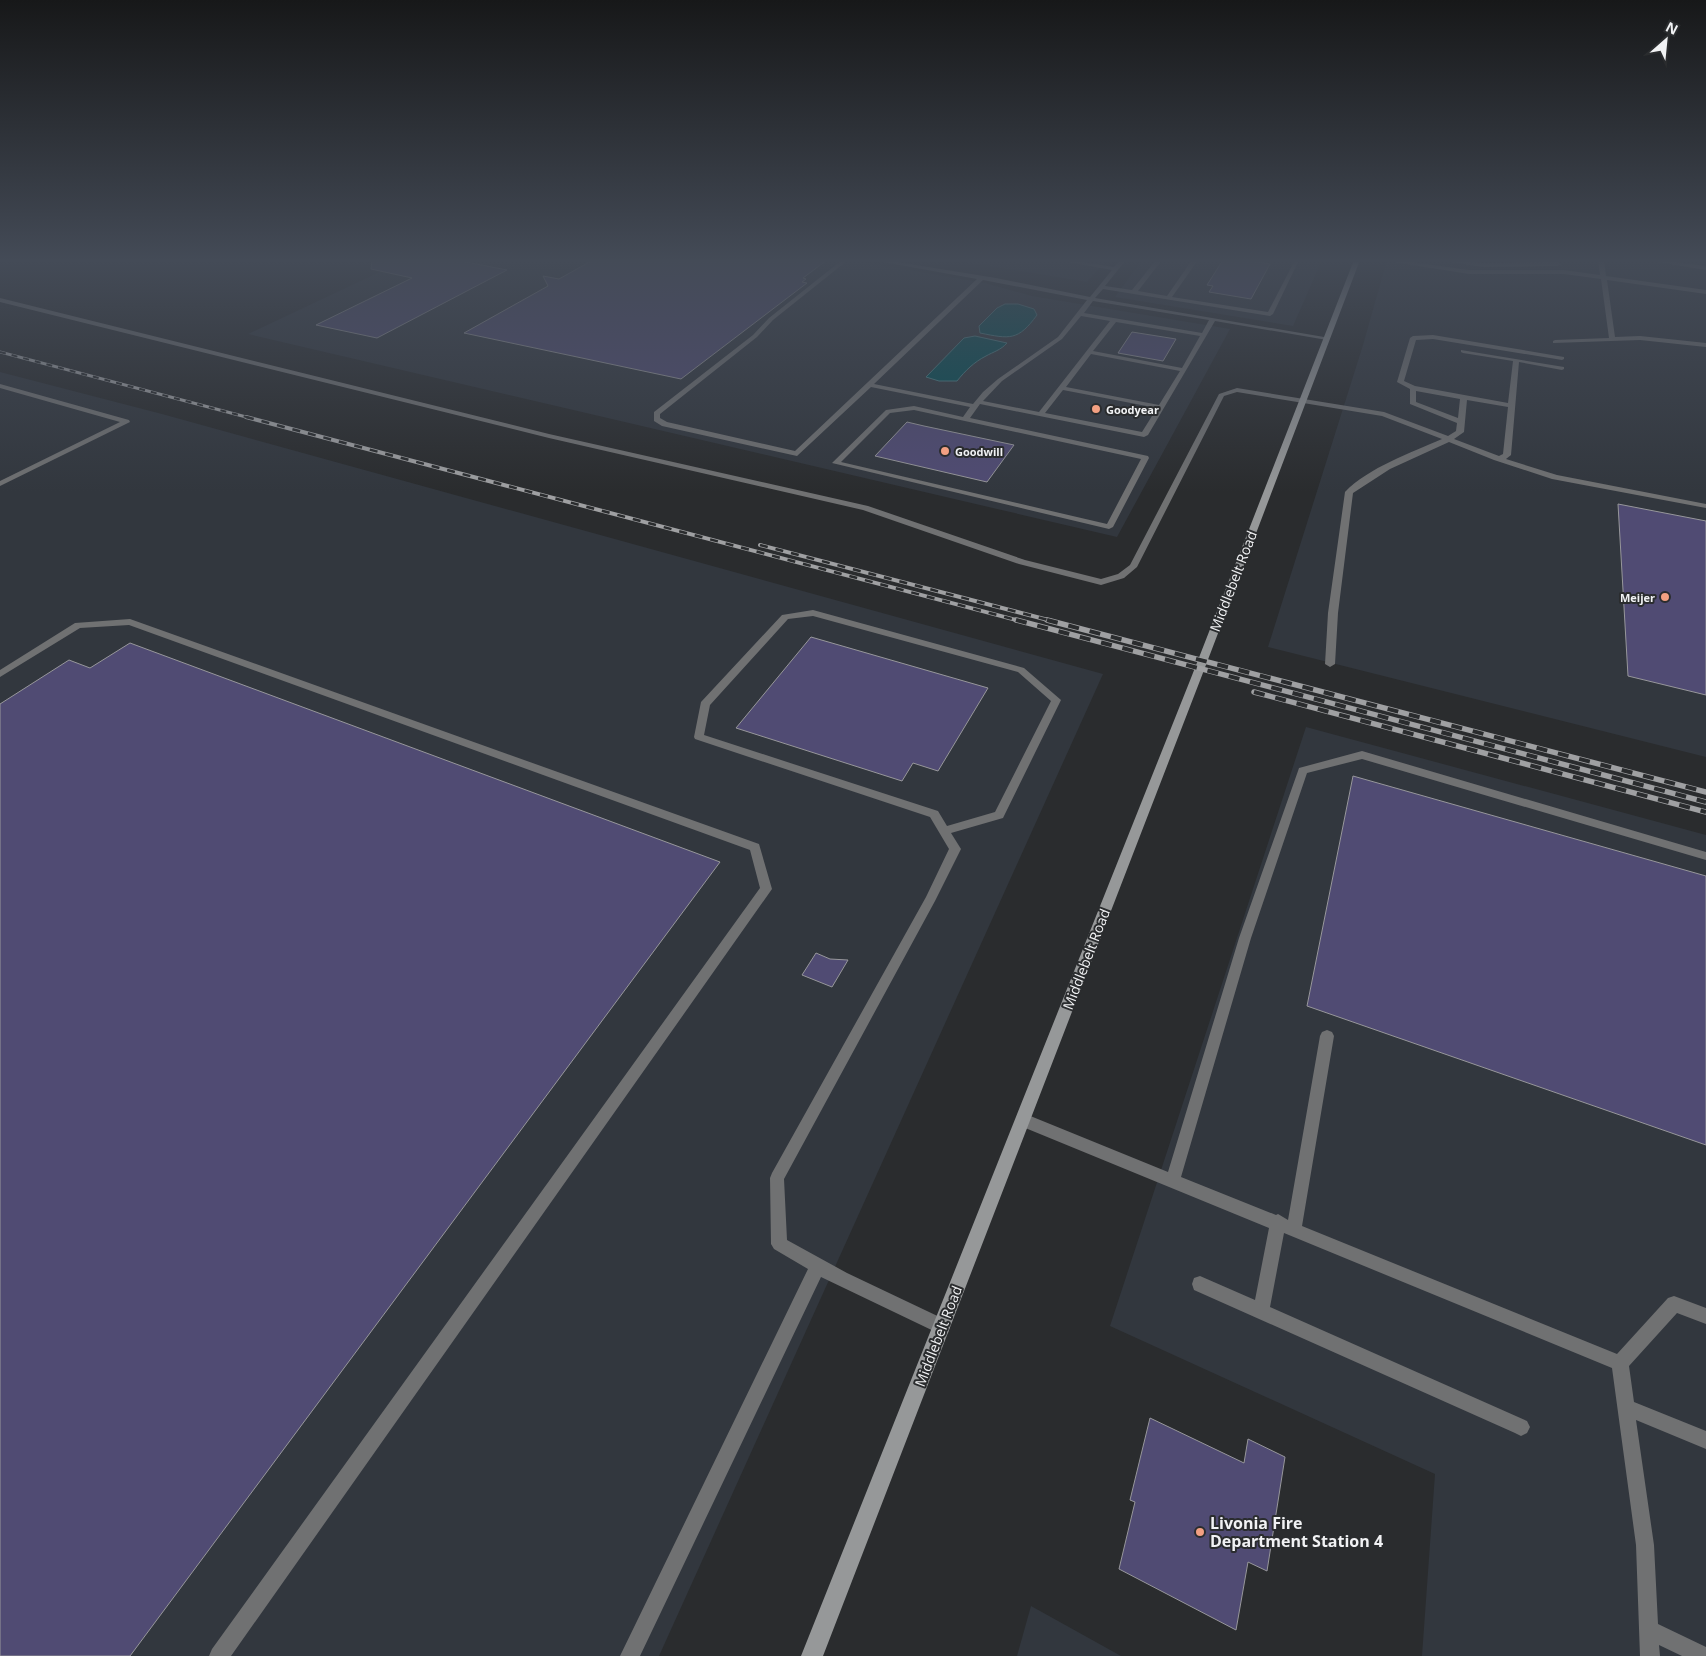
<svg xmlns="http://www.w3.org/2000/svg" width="1706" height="1656" font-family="'Open Sans',sans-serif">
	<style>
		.built { fill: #32373e }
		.water { fill: #024e55; stroke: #4a7f85 }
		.building { fill: #504b73; stroke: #97979b }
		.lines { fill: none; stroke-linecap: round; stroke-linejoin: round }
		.lane { fill: #707172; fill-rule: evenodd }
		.secondary { fill: #969899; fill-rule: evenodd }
		.rail-far2-casing { stroke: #9fa0a2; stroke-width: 3 }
		.rail-far1-casing { stroke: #9fa0a2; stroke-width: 4 }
		.rail-casing { stroke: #9fa0a2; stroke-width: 5.5 }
		.rail-far2 { stroke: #2a2c2e; stroke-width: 2; stroke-dasharray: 6; stroke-linecap: butt }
		.rail-far1 { stroke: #2a2c2e; stroke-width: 2.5; stroke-dasharray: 8; stroke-linecap: butt }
		.rail { stroke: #2a2c2e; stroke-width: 4; stroke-dasharray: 11; stroke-linecap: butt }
		.poi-dot { fill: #f3a082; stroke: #2a2c2e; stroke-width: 2 }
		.labels { text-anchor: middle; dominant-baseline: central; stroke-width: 4; stroke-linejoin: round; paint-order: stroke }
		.far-poi-label { font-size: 11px; font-weight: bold; fill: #f1f2f4; stroke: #2a2c2e; text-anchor: start }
		.street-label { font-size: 14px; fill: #f1f2f4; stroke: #2a2c2e }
		.near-poi-label { font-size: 16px; font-weight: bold; fill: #f1f2f4; stroke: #2a2c2e; text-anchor: start }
	</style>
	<rect width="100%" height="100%" fill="#2a2c2e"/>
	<g class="built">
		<path d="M405 260H850L985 283 1032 296 1230 329 1117 537 248 334Z"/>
		<path d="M953 260H1106L1087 282Z"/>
		<path d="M1142 260H1322L1293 326 1115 297Z"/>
		<path d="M1387 260H1706V757L1268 647 1363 345Z"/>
		<path d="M0 372 162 414 1103 674 659 1656H0Z"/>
		<path d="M1306 727 1706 835V1656H1422L1435 1474 1110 1326Z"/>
		<path d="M1031 1606 1121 1656H1017Z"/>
	</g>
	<g class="water">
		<path d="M1005 304H1018L1034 309 1037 315C1018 341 1010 339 980 333L979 326 997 308Z"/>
		<path d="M975 336 1007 343C1001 350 993 352 986 356 974 362 965 371 957 381H939L926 377 964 338Z"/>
	</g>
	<g class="building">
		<path d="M372 260H456L507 270 377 338 316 325 412 278 371 269Z"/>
		<path d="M593 260H827L803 278 806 279 802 282 807 283 681 379 464 333 548 286 543 276 559 279Z"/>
		<path d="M1223 260H1246L1270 264 1251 299 1209 292 1213 286 1207 285Z"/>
		<path d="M1132 332 1176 339 1163 361 1118 353Z"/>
		<path d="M907 422 924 426 1014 445 987 482 875 456Z"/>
		<path d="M1618 504 1706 521V695L1628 676Z"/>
		<path d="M811 637 988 688 938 771 913 763 902 781 736 728Z"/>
		<path d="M130 643 720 862 130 1656H0V704L69 660 90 668Z"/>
		<path d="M1353 776 1706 876V1145L1307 1006Z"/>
		<path d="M816 953 830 959 848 960 832 987 802 975Z"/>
		<path d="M1150 1418 1244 1463 1248 1439 1285 1457 1267 1571 1248 1562 1236 1630 1119 1569 1135 1502 1130 1500Z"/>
	</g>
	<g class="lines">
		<g class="lane">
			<path d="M842 260H848L773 320 757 337 660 414V418L667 422 795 451 977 279 872 260H885L996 278 1090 297 1112 270 1057 260H1070L1114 267 1120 260H1126L1105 286 1132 290 1156 260H1162L1138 291 1167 296 1192 260H1198L1172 297 1268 312 1294 262 1292 260H1299L1273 314 1270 316 1103 289 1095 298 1330 338 1327 340 1215 321 1148 435 1144 437 980 404 970 418 1148 456 1149 458 1113 527 1109 529 832 463 886 410 914 406 963 417 970 407 871 387 797 456 662 426 654 421V412L753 335 769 318ZM983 280 1087 300 1058 337 998 379 983 392 973 404 874 384ZM1093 301 1209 320 1202 333 1084 313ZM1081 316 1110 321 1039 412 983 401 1002 381 1062 339ZM1116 322 1200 336 1182 368 1093 351ZM1091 354 1180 371 1159 405 1066 387ZM1063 390 1157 408 1142 432 1045 413ZM914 410 1141 459 1107 524 841 462 890 413Z"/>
			<path d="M1381 260H1396L1469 270H1564L1600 275 1598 260H1604L1606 276 1706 290V294L1607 280 1615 337 1640 336 1706 343V347L1640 340 1553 343V341L1555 340 1609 338 1601 279 1564 274H1469Z"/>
			<path d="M1437 260 1483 263 1558 262 1561 264 1558 266 1483 267Z"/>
			<path d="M1645 260H1660L1706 266V270Z"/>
			<path d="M0 298 549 434 868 506 1025 560 1101 579 1118 574 1130 565 1219 394 1237 388 1384 412 1448 436 1456 431 1457 423 1410 404V389L1397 382 1410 338 1413 336 1433 335 1564 357V359L1562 360 1433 339 1416 340 1404 381 1415 386 1508 403 1513 361 1463 353 1461 352V350L1564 367V369L1562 370 1519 362 1511 455 1506 459 1557 475 1706 504V508L1552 479 1494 460 1449 442 1390 469 1353 493 1338 613 1335 664 1330 667 1325 664 1328 613 1345 492C1368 468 1412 452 1442 439L1382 416 1237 392 1224 396 1137 567 1124 578 1101 585 1019 564 863 510 549 438 0 302ZM1416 391 1460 399 1458 418 1416 402ZM1467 400 1508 407 1503 454 1499 456 1454 439 1464 432Z"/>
			<path d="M0 384 129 420 130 422 0 486V481L120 422 0 388Z"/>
			<path d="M813 610 1024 668 1061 700 1003 818 951 833 961 849 935 901 784 1179 787 1240 847 1273 948 1321 950 1327 948 1333 942 1335 821 1277 640 1656H620L808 1269 774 1249 771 1244 770 1178 772 1173 926 897 949 849 930 817 695 739 694 737 701 702 782 615ZM813 616 1018 672 1051 701 995 812 947 826 938 811 704 735 710 705 788 619Z"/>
			<path d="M130 619 759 844 772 889 231 1656H209L212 1649 760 888 750 850 129 625 80 628 0 677V670L75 623Z"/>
			<path d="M1362 751 1706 852V860L1362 759 1307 773 1251 938 1181 1177 1276 1215 1278 1214 1288 1220 1320 1036 1322 1032 1327 1030 1332 1032 1334 1036 1302 1226 1617 1354 1668 1298 1674 1296 1706 1308V1324L1677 1313 1629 1366 1634 1402 1706 1431V1449L1636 1420 1654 1545 1658 1624 1706 1647V1656H1682L1659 1645 1660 1656H1640L1636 1545 1612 1368 1284 1233 1270 1307 1527 1421 1530 1427 1527 1433 1521 1436 1515 1433 1194 1290 1192 1284 1194 1278 1200 1276 1255 1300 1269 1228 1018 1125 1016 1120 1018 1115 1023 1113 1168 1172 1239 938 1298 771 1299 768Z"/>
		</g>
		<path class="secondary" d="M1354 260H1360L1201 678 823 1656H801L1191 678Z"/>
		<g class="rail-far2-casing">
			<path id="rail-far2" d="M0 352 250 418"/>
		</g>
		<g class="rail-far1-casing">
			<g id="rail-far1">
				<path d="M246 417 1020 621"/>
				<path d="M760 545 1052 621"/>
			</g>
		</g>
		<g class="rail-casing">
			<g id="rail">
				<path d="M1016 620 1706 802"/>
				<path d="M1047 620 1706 792"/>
				<path d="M1254 692 1706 812"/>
			</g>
		</g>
		<use href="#rail-far2" class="rail-far2"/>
		<use href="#rail-far1" class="rail-far1"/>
		<use href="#rail" class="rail"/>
	</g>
	<linearGradient id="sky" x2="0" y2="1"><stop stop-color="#171819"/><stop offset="0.53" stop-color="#444b57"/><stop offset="1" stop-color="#444b57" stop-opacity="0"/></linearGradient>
	<rect width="1706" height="492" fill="url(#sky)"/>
	<g class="poi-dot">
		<circle cx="1096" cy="409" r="5"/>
		<circle cx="945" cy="451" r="5"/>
		<circle cx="1665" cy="597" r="5"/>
		<circle cx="1200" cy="1532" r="5"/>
	</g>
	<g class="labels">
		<g class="far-poi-label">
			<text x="1106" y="409">Goodyear</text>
			<text x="955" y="451">Goodwill</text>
			<text x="1655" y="597" text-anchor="end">Meijer</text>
		</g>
		<g class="street-label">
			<text transform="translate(1233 581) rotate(-69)">Middlebelt Road</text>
			<text transform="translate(1086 959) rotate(-69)">Middlebelt Road</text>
			<text transform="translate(938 1336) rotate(-69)">Middlebelt Road</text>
		</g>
		<g class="near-poi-label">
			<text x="1210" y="1523">Livonia Fire<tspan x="1210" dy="18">Department Station 4</tspan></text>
		</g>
	</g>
	<g transform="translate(1666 40) rotate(27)" stroke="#2a2c2e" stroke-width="4" paint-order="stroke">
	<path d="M0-4L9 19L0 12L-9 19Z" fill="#f1f2f4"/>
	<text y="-8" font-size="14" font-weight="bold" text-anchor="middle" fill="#f1f2f4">N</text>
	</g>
</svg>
